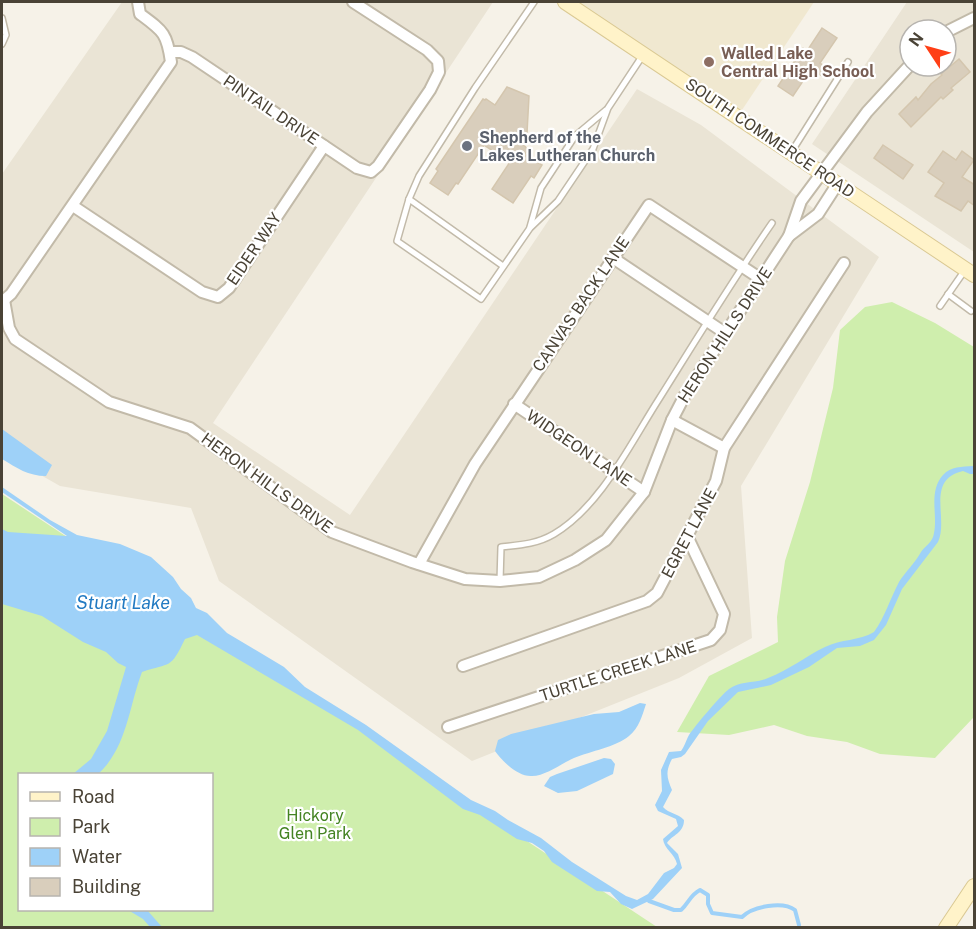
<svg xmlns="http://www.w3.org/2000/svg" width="976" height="929" font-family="'Public Sans',sans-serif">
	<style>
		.residential { fill: #eae4d5; fill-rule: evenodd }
		.education { fill: #f0e8d0 }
		.green { fill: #cfeead; fill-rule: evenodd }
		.water { fill: #9ed1f8 }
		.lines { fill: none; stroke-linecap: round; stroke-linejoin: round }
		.stream { stroke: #9ed1f8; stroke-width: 4 }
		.building { fill: #d9cebc; stroke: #d4c6ae; stroke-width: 1.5 }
		.lane-casing { stroke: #c2baa9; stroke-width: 8 }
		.street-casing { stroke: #c2baa9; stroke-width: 14 }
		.secondary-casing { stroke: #dac993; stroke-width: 16 }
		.lane { stroke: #fff; stroke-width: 5 }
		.street { stroke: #fff; stroke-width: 10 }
		.secondary { stroke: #fff3c9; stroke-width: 14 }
		.education-dot { fill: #8d6e63; stroke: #fff; stroke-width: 2 }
		.worship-dot { fill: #6b7280; stroke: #fff; stroke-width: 2 }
		.labels { text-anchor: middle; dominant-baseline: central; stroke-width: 4.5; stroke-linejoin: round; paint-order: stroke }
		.education-label { font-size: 16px; font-weight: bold; fill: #785e54; stroke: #fff; text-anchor: start }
		.street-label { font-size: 16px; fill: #4a4336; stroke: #fff }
		.worship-label { font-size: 16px; font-weight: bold; fill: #5b616d; stroke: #fff; text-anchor: start }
		.park-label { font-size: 16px; fill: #448322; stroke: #fff }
		.water-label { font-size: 18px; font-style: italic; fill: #227ac2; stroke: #fff }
	</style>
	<rect width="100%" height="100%" fill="#f6f2e8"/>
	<g class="residential">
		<path d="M122 2H493L213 423 350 515 637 89 701 125 879 257 741 486 752 638 679 678 472 761 219 581 191 508 60 486 2 453V174Z"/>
		<path d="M907 2H974V252L812 144ZM910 30H946V66H910Z"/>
	</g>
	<path class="education" d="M555 2H814L734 122Z"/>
	<g class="green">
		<path d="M892 302 935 323 974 347V711L973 718 935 758 880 754 847 742 807 736 774 725 729 735 677 732 709 676 778 642 777 617 785 561 810 482 833 388 840 330 865 307Z"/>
		<path d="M2 494 657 927H2ZM20 774H212V910H20Z"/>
	</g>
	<g class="water">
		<path d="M2 429 52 465 46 476C28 476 17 468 2 459Z"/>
		<path d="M974 464V474H970L963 471C925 480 949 518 938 542L902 589 886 625 874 640 860 646 837 648 809 667 771 685 738 692 708 721 685 754 681 757 672 759C665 772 667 778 672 790L663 807C669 814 678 813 684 820 684 833 672 835 667 843L678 854 682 868 653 899 632 909 621 904 610 892 597 891 552 862 544 851 532 843 517 839 480 815 463 809 358 730 197 635 185 639C170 670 171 662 142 672 129 706 127 748 98 774H73L91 759 107 731 126 667 118 663 106 652 83 642 42 616 2 604V529L8 532 67 536 2 492V487L50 520 77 535 120 544 151 557 173 577 181 589 191 598 196 608 207 613 227 633 284 667 305 687 366 725 471 800 495 811 508 820 541 838 572 862 626 896 637 900 648 894 664 873 674 868 677 864C675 854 664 849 663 839L678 826 676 819 658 811 655 805 662 791 661 770 669 752 681 751C685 746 686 740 689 735 695 726 721 695 729 689 741 680 754 684 768 678 789 670 806 656 825 647 841 639 859 641 874 632 885 617 890 599 899 582 905 572 915 563 921 552 925 546 933 542 934 533 938 514 928 492 943 475 951 466 962 467 973 466Z"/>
		<path d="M640 703 646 704C642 716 639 728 629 736 616 747 591 751 574 758 562 763 546 776 532 776 518 777 503 762 495 751L498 740 511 734 594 714 619 712Z"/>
		<path d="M604 758 611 759 615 764 613 774 577 791 558 793 544 786 550 777 557 774Z"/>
		<path d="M128 910H147L162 927H150L143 919Z"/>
	</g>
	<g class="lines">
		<path class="stream" d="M649 901 674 910H681C689 903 690 895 700 890L708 895V904L712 913 742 917C753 906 783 901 795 910L799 925"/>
	</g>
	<g class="building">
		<path d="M822 28 837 38 820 63 827 68 822 76 811 69 793 96 778 86 803 48 807 51Z"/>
		<path d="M959 59 970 72 951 88 953 90 943 99 941 97 911 127 899 114 916 97 918 100 931 84 942 75 941 74Z"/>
		<path d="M507 87 529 96 527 133H514L528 150 525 154 542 165 534 178 531 176 513 203 492 189 510 162 484 145 458 184 456 183 448 195 430 183 438 171 436 169 483 99 485 100 486 99 495 105Z"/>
		<path d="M883 145 913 165 903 179 874 158Z"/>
		<path d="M943 151 956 160 962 151 974 160 962 177 975 185V206L968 201 961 211 935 196 944 183 928 172Z"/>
	</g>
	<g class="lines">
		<g class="lane-casing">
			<g id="lane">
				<path d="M534 2 475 88 419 176 409 199 397 241 481 299 530 228 558 201 593 149 608 108 643 55"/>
				<path d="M2 18 6 35 2 44"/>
				<path d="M792 151 848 62"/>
				<path d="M409 199 503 266"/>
				<path d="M530 227 541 188 575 136 606 110"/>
				<path d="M948 294 971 311"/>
				<path d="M940 306 965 270"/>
				<path d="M500 581 501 547C520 545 537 544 554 534 601 506 630 444 659 399 696 340 732 281 772 223"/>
			</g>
		</g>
		<g class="street-casing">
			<g id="street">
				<path d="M946 32 974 18"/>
				<path d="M170 52H181L192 57 357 168 371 172 378 166 430 90 439 72 438 61 427 50 353 2"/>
				<path d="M73 206 202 292 218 297 229 288 324 146"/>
				<path d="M789 236 818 214 838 183"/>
				<path d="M613 258 725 333"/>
				<path d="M2 299 4 300 11 294 171 62C167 33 163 31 140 14L138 2"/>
				<path d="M4 300 9 328 15 339 109 402 190 428 332 532 412 562 465 579 500 581 539 577 575 560 606 540 644 492 672 420 685 395 789 236 801 201 867 112 910 65"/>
				<path d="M514 404 644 492"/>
				<path d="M672 420 724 448"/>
				<path d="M419 564 475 464 649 205 761 279"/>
				<path d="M463 666 647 601 657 593 716 481 724 448 844 263"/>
				<path d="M448 727 711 640 720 630 724 614 687 536"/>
			</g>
		</g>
		<g class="secondary-casing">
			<g id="secondary">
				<path d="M565 2 974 275"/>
				<path d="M946 928 974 886"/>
			</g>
		</g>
		<use href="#lane" class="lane"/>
		<use href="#street" class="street"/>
		<use href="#secondary" class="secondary"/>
	</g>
	<circle class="education-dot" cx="709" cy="62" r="6"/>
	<circle class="worship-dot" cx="467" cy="146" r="6"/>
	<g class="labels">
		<g class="education-label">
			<text x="721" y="53">Walled Lake<tspan x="721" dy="18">Central High School</tspan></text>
		</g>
		<g class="street-label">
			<text transform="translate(271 110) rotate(34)">PINTAIL DRIVE</text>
			<text transform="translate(770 138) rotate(34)">SOUTH COMMERCE ROAD</text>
			<text transform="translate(254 249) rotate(-56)">EIDER WAY</text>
			<text transform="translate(581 304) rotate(-56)">CANVAS BACK LANE</text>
			<text transform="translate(725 335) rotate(-57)">HERON HILLS DRIVE</text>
			<text transform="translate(579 448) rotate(34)">WIDGEON LANE</text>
			<text transform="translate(267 483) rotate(36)">HERON HILLS DRIVE</text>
			<text transform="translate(689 533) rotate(-62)">EGRET LANE</text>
			<text transform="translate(618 671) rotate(-18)">TURTLE CREEK LANE</text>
		</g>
		<g class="worship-label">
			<text x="479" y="137">Shepherd of the<tspan x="479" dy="18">Lakes Lutheran Church</tspan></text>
		</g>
		<g class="park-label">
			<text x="315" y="815">Hickory<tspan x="315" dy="18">Glen Park</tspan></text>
		</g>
		<g class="water-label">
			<text x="123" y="602">Stuart Lake</text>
		</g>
	</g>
	<rect width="976" height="929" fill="none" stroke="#4a4336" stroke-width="6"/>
	<rect x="18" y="773" width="195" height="138" fill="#ffffff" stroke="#b7b4af" stroke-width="1.5"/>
	<rect x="30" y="792" width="30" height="9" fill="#fff3c9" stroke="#b7b4af" stroke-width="1.5"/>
	<text x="72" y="803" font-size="18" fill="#4a4336">Road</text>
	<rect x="30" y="818" width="30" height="18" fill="#cfeead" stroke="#b7b4af" stroke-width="1.5"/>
	<text x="72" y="833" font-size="18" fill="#4a4336">Park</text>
	<rect x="30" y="848" width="30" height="18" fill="#9ed1f8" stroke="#b7b4af" stroke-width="1.5"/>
	<text x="72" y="863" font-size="18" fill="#4a4336">Water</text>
	<rect x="30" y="878" width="30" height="18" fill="#d9cebc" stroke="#b7b4af" stroke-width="1.5"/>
	<text x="72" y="893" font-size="18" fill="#4a4336">Building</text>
	<g transform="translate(928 48) rotate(306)"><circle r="28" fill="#ffffff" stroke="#b7b4af" stroke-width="1.5"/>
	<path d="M0-4.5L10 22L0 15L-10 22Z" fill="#ff3f16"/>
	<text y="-9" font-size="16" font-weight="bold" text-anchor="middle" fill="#4a4336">N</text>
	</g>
</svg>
